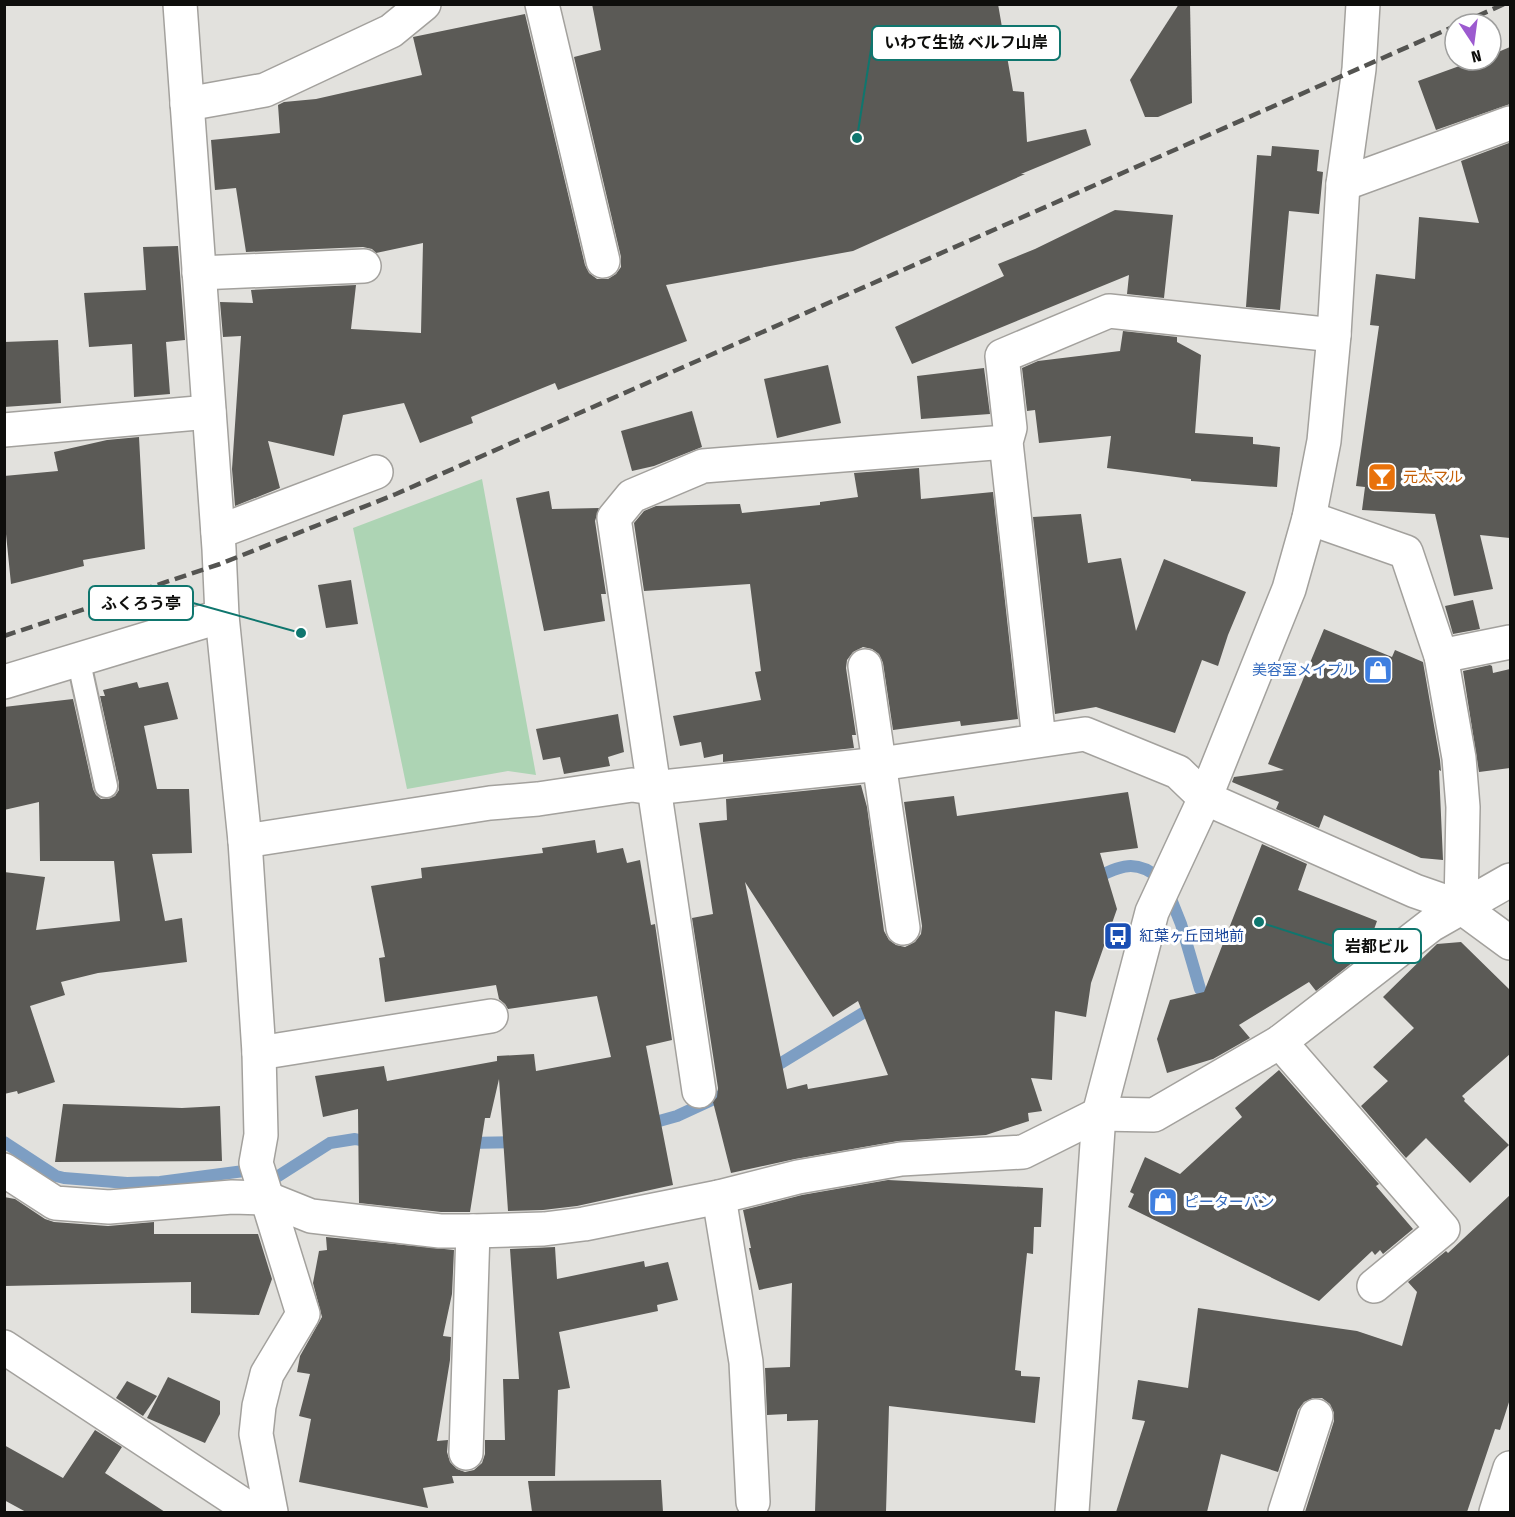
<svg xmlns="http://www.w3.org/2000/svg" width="1515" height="1517" font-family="'Fira Sans Condensed','Noto Sans JP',sans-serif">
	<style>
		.green { fill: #add4b4 }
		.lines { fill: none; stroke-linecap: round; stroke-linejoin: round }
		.stream { stroke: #7d9ec3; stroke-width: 12 }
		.building { fill: #5b5a56; fill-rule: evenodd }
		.service-casing { stroke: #a3a19d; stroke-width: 26 }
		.minor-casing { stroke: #a3a19d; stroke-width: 36 }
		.service { stroke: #fff; stroke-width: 22 }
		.minor { stroke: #fff; stroke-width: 33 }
		.rail { stroke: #545451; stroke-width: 4.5; stroke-dasharray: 12 6; stroke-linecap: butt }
		.labels { text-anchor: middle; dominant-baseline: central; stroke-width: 6; stroke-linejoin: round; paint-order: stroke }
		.food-label { font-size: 15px; fill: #c56008; stroke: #fff; text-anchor: start }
		.shop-label { font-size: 15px; fill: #366cbe; stroke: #fff; text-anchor: end }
		.transit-label { font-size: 15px; fill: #164399; stroke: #fff; text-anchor: start }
		.leader { fill: none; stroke: #0f766e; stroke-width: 2 }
		.callout-dot { fill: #0f766e; stroke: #fff; stroke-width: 2 }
		.callout { fill: #fff; stroke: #0f766e; stroke-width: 2 }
		.callout-label { font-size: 16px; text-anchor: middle; font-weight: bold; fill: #0e0e0c }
	</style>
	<rect width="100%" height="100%" fill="#e2e1dd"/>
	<path class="green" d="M482 479 536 775 508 771 407 789 353 528Z"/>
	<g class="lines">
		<g class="stream">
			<path d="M1093 879C1120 866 1136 858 1160 879"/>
			<path d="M1171 899 1181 924 1200 989"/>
			<path d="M768 1071 876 1005"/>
			<path d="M645 1125 677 1116 729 1092"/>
			<path d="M4 1142 56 1176 64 1178 127 1183 160 1182 244 1171"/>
			<path d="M466 1143 518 1142"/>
			<path d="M272 1180 330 1143 355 1139 374 1143"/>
		</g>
	</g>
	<g class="building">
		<path d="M592 4H998L1013 91 1024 92 1027 142 1086 129 1091 145 1021 174H1025L853 251 666 285 687 341 558 390 555 383 471 417 473 423 420 443 404 403 343 415 334 456 268 441 280 488 235 506 232 469 241 336 223 337 220 302 253 303 251 290 356 285 351 329 421 333 423 243 376 253 372 249 363 247 246 252 236 188 215 190 211 140 280 133 278 105 284 102 316 99 422 75 413 37 525 14 585 265 589 273 597 279H608L616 274 621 267V257L574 57 601 50Z"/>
		<path d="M1179 4H1190L1192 103 1158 117H1145L1130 80Z"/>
		<path d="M1510 47V104L1436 130 1418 81 1476 60H1491V55Z"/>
		<path d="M1509 143 1510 150V538L1480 535 1493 589 1454 596 1435 514 1362 510 1365 487 1356 486 1379 326 1370 325 1376 274 1415 279 1419 217 1479 223 1461 161Z"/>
		<path d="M1272 146 1319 150 1317 171 1323 172 1319 214 1289 211 1280 310 1246 307 1257 155 1271 156Z"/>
		<path d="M1115 210 1173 215 1164 298 1127 294 1129 275 912 364 895 327 1004 276 998 264 1035 249Z"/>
		<path d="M178 246 185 340 166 342 170 394 134 397 132 344 89 347 84 293 146 290 143 247Z"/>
		<path d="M1123 331 1177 337V342L1201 355 1195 433 1253 437V444L1280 447 1277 487 1191 481V479L1107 468 1111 436 1039 443 1035 410 1027 411 1022 368 1038 361 1120 351Z"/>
		<path d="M58 340 61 403 4 407V342Z"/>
		<path d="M828 365 841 423 777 438 764 379Z"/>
		<path d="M984 368 990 414 921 419 917 376Z"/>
		<path d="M692 411 702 447 654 466 632 471 621 431Z"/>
		<path d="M139 437 145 549 83 560 84 566 11 584 4 514V476L58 471 54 452 107 440Z"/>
		<path d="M919 468 921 499 993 492 1018 719 961 726 960 721 893 730 883 663 879 654 872 649 863 647 853 652 847 660 846 668 856 735H852L854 748 723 762V754L704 758 701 742 680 746 673 716 761 700 755 672 761 671 750 584 644 591 634 523 644 511 656 506 740 504 742 513 820 505V502L858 497 854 473Z"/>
		<path d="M549 491 552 509 599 508 595 521 606 594H601L605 621 544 631 516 498Z"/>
		<path d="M1081 514 1088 563 1121 558 1136 631 1164 559 1246 592 1228 635 1218 666 1202 660 1175 733 1096 707 1055 714 1033 517Z"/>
		<path d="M351 580 358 624 326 628 318 585Z"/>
		<path d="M1473 600 1480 629 1453 634 1445 606Z"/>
		<path d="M1324 629 1392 657 1395 650 1423 662 1440 760 1441 771 1439 770 1443 860 1421 858 1324 815 1319 828 1276 809 1279 802 1232 782 1234 777 1284 770 1268 764Z"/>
		<path d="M1490 665 1492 666 1493 673 1510 669V768L1479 772 1463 671Z"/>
		<path d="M137 682 139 688 168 682 178 719 144 726 157 789H189L192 853 152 854 165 921 182 918 187 962 98 973 61 982 65 995 30 1006 55 1082 18 1094 17 1091 4 1094V872L45 877 36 930 120 921 114 861H40L39 802 4 810V707L73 699 93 789 96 795 101 799H108L115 796 119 790V783L100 696H105L103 690Z"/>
		<path d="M618 714 624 752 608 757 610 766 564 774 560 757 543 760 536 729Z"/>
		<path d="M861 785 867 807 884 931 889 940 896 945 905 947 915 942 921 934 922 926 904 802 954 796 957 816 1128 792 1138 848 1100 853 1117 909 1091 983 1086 1017 1055 1011 1052 1080 1031 1078 1042 1111 1028 1113 1029 1121 986 1135 898 1141 795 1159 731 1173 713 1102 717 1097 718 1088 692 918 713 914 699 823 727 820 726 799ZM745 882 833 1017 858 1001 888 1075 808 1089 807 1084 787 1089Z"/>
		<path d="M595 840 597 853 623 848 627 863 640 860 651 925 655 924 672 1040 646 1046 673 1185 577 1206 543 1210 508 1211 499 1079 490 1118H485L470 1212H441L359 1203 358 1109 323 1117 315 1076 384 1066 387 1081 497 1061V1056L534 1054 536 1071 611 1057 597 996 508 1009 505 1004 499 999 496 985 385 1002 379 958 385 957 371 886 422 878 421 868 543 853 542 848Z"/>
		<path d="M1262 844 1307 864 1298 890 1377 921 1366 952 1316 991 1309 982 1239 1025 1250 1038 1213 1059 1167 1073 1157 1039 1170 1000 1204 992Z"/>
		<path d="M1461 942 1510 990V1054L1462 1096 1465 1099 1464 1101 1509 1145 1470 1183 1426 1138 1406 1158 1361 1106 1388 1081 1373 1067 1414 1028 1383 997 1437 944Z"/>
		<path d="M1279 1070 1379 1184 1376 1186 1413 1229 1383 1254 1380 1250 1375 1255 1372 1251 1319 1301 1128 1207 1134 1194 1130 1192 1145 1157 1180 1174 1242 1117 1235 1108Z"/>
		<path d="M63 1104 182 1108 220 1106 222 1161 55 1162Z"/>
		<path d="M888 1180 1043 1188 1041 1227H1034L1033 1254 1027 1253 1015 1370 1021 1371V1376L1040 1377 1035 1423 889 1406 886 1512H815L818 1420 787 1421V1414L767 1415 765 1368 790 1367 792 1283 759 1290 749 1248H751L743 1210 802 1195Z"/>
		<path d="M1510 1195V1399L1500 1430 1495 1429 1467 1512H1305L1334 1421V1413L1330 1404 1322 1398H1313L1304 1402 1298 1410 1278 1472 1221 1454 1207 1512H1116L1145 1421 1132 1419 1138 1380 1188 1388 1198 1308 1357 1331 1402 1346 1417 1292 1408 1282 1446 1251 1448 1253Z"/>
		<path d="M4 1197 15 1199 45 1219 54 1222 108 1226 154 1222V1234H258L272 1279 259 1315 191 1313V1282L4 1286Z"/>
		<path d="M326 1237 454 1250 452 1294 443 1336 451 1337 450 1360 437 1441 448 1440 447 1452 450 1462 457 1469 465 1472 474 1470 482 1463 485 1454V1440H505L503 1379H519L510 1249 555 1247 557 1279 644 1261 645 1267 668 1262 678 1300 657 1305 658 1311 559 1332 570 1388 558 1390 555 1476H452L454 1483 423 1488 428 1508 299 1482 311 1419 299 1416 310 1374 297 1372 300 1356 322 1317 313 1283 319 1251 327 1250Z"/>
		<path d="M168 1377 220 1401V1414L205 1443 147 1418Z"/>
		<path d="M127 1381 157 1396 143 1416 116 1398Z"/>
		<path d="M95 1430 122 1447 105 1473 165 1512H26L4 1500V1445L63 1478Z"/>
		<path d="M661 1480 663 1512H532L528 1481Z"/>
	</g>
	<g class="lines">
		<g class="service-casing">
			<path id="service" d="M78 658 106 786"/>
		</g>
		<g class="minor-casing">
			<g id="minor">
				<path d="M180 4 219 549 222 616 245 841 259 1053 261 1135 256 1163 303 1314 267 1374 259 1406 256 1434 271 1512"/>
				<path d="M542 4 603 261"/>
				<path d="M187 104 265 90 391 31 424 4"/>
				<path d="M1343 184 1510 123"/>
				<path d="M199 273 364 266"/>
				<path d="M4 430 209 412"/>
				<path d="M1309 518 1406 552 1441 656 1459 758 1463 807 1461 907"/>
				<path d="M218 532 376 472"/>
				<path d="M1441 656 1510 642"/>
				<path d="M865 666 903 928"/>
				<path d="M4 682 222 616"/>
				<path d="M1039 740 1006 442 1010 428 1002 356 1109 311 1334 335"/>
				<path d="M245 841 490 803 538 799 632 785 653 788 880 764 1085 734 1178 772 1205 798 1415 891 1461 907 1510 943"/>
				<path d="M1280 1042 1443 1229 1374 1286"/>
				<path d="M259 1053 491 1016"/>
				<path d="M699 1091 614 518 632 496 703 466 1006 442"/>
				<path d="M4 1170 55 1203 109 1207 232 1197 266 1198 311 1216 440 1231H473L544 1229 584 1224 719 1197 798 1177 901 1159 1023 1152 1099 1114 1154 1115 1280 1042 1431 925 1510 880"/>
				<path d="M719 1197 746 1362 753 1502"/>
				<path d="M4 1347 248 1508 251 1512"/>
				<path d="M466 1453 473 1231"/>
				<path d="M1072 1512 1099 1114 1152 912 1205 798 1289 589 1309 518 1324 441 1334 335 1343 184 1359 69 1363 4"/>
				<path d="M1285 1512 1316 1416"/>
				<path d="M1496 1512 1510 1468"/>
			</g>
		</g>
		<use href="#service" class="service"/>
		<use href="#minor" class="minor"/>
		<g class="rail">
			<path d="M1460 24 1504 4"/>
			<path d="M4 636 220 564 396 494 1455 26"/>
		</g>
	</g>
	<defs>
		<g id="bar-square" transform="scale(1.5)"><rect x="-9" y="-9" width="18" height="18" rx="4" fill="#e8710a" stroke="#fff"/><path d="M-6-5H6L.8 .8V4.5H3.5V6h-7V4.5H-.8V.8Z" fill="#fff"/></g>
		<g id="shop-square" transform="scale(1.5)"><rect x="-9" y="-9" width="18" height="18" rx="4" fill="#3f7fe0" stroke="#fff"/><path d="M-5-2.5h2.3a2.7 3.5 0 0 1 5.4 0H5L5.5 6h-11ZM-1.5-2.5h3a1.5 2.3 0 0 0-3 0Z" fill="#fff"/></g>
		<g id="bus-square" transform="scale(1.5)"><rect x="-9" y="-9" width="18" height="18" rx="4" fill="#1a4fb4" stroke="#fff"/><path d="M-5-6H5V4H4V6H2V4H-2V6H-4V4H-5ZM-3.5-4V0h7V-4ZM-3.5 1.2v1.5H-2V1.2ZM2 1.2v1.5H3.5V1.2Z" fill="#fff"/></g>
	</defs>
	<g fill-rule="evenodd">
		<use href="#bar-square" x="1382" y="477"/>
		<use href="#shop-square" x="1378" y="670"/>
		<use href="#bus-square" x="1118" y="936"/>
		<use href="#shop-square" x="1163" y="1202"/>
	</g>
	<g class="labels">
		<g class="food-label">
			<text x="1403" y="477">元太マル</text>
		</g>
		<g class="shop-label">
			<text x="1357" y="670">美容室メイプル</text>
			<text x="1184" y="1202" text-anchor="start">ピーターパン</text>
		</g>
		<g class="transit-label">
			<text x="1139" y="936">紅葉ヶ丘団地前</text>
		</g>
	</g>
	<path class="leader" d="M857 138L872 43M301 633L193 603M1259 922L1333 946"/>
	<g class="callout-dot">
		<circle cx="857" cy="138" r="6"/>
		<circle cx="301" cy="633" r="6"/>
		<circle cx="1259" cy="922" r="6"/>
	</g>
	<g class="callout">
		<rect x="872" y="26" width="188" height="34" rx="6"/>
		<rect x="89" y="586" width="104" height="34" rx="6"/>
		<rect x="1333" y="929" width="88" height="34" rx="6"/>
	</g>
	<g class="callout-label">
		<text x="966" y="48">いわて生協 ベルフ山岸</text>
		<text x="141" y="609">ふくろう亭</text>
		<text x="1377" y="952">岩都ビル</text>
	</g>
	<rect width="1515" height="1517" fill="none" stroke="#0e0e0c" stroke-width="12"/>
	<g transform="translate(1473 42) rotate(167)"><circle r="28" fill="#ffffff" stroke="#9f9f9e" stroke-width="1.5"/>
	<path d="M0-4.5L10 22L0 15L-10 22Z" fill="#9c5acf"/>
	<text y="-9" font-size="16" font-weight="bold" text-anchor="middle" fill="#0e0e0c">N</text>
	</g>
</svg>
